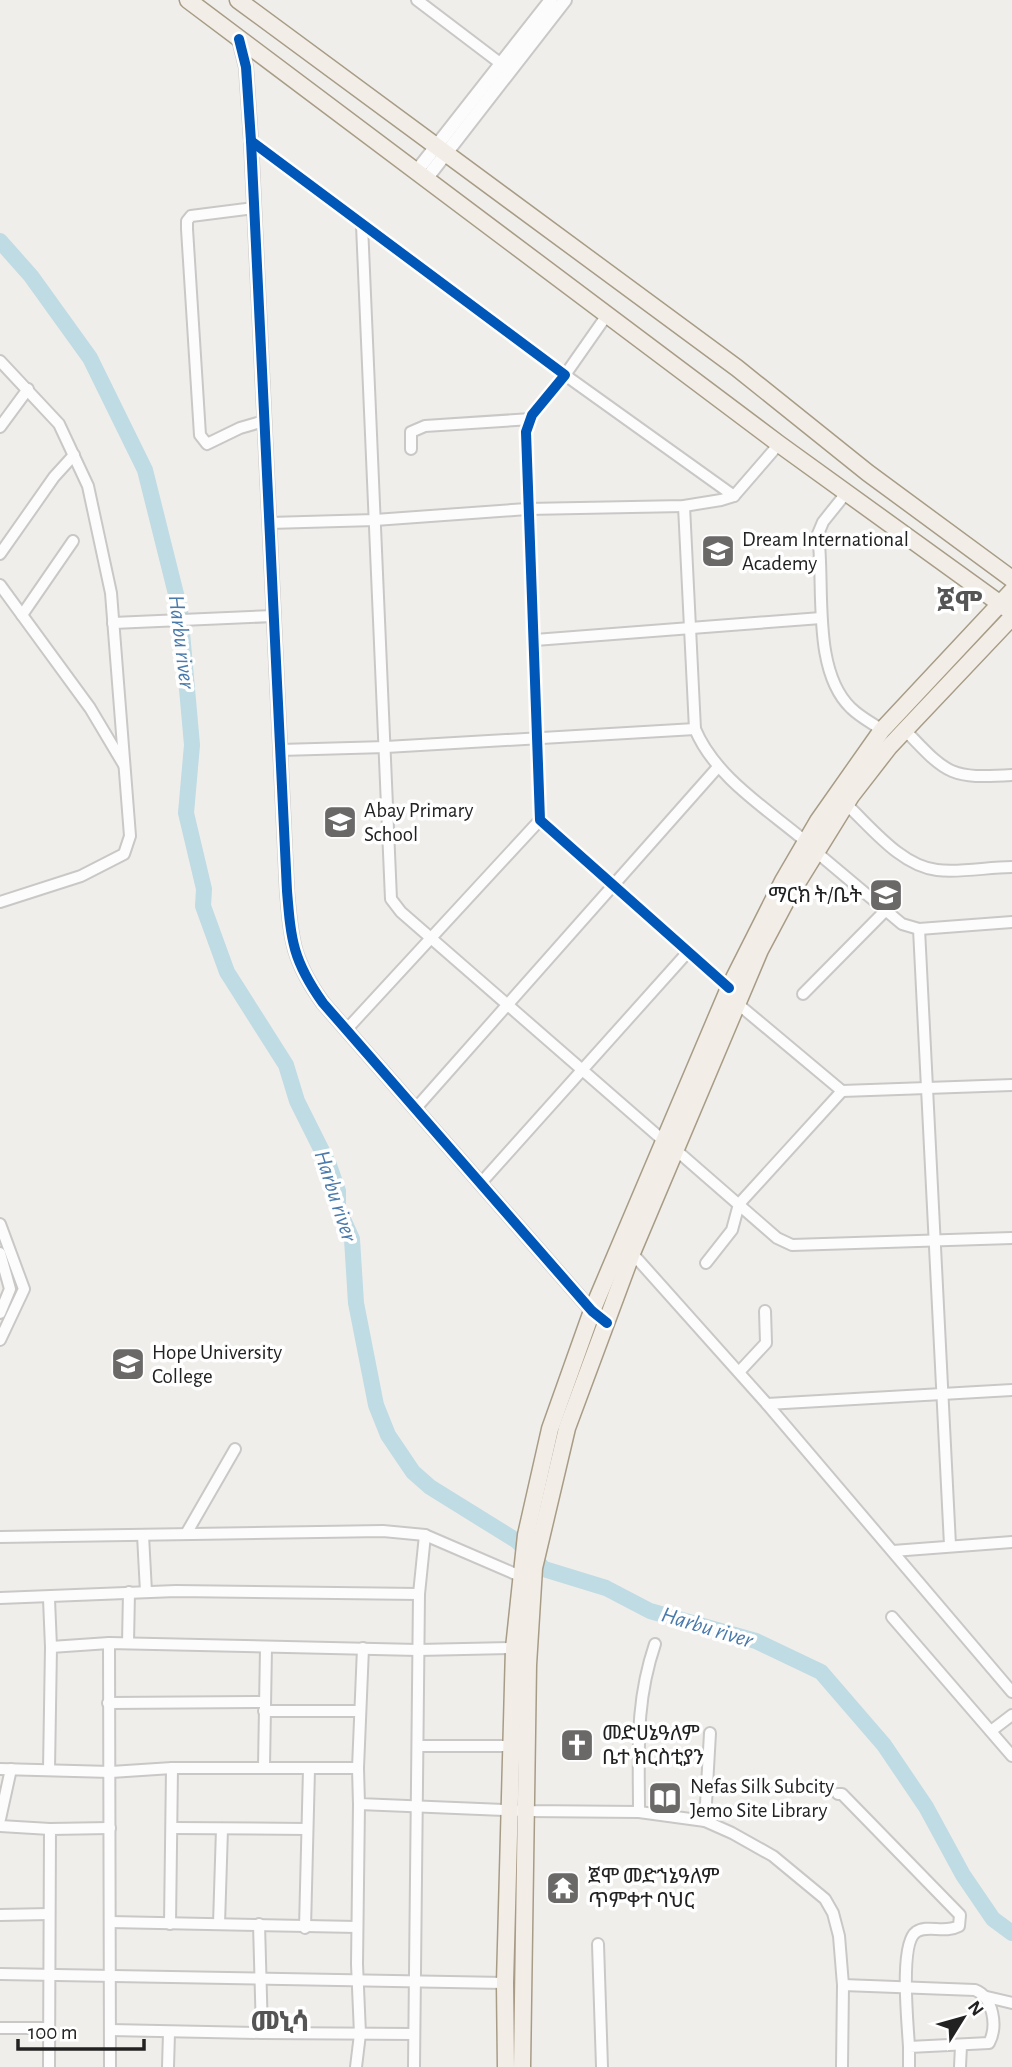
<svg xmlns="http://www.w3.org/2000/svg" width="1012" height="2067" font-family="'Alegreya Sans','Noto Sans Ethiopic',sans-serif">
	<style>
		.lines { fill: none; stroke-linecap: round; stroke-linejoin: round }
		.river { stroke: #bfdbe3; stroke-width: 16 }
		.minor-casing { stroke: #c9c8c7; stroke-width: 14 }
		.tertiary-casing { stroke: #c9c8c7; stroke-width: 16 }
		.primary-casing { stroke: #a79c86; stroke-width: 19 }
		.minor { stroke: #fdfcfc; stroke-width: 10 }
		.tertiary { stroke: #fdfcfc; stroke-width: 12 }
		.primary { stroke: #f3ede7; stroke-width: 16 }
		.cycleway-casing { stroke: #fff; stroke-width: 15 }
		.cycleway { stroke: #0057b8; stroke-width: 10 }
		.labels { text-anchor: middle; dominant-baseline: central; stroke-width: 7; stroke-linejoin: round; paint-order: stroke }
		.poi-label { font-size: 21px; fill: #222; stroke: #fff; text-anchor: start }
		.water-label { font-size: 23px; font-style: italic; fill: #4a7aab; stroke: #fff }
		.district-label { font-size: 28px; font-weight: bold; fill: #555; stroke: #fff }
	</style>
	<rect width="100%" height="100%" fill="#f0eeeb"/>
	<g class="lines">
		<path class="river" d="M0 241 31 276 90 358 145 470 180 610 192 745 186 813 204 889 203 906 227 972 286 1065 297 1101 329 1165 338 1191V1208L352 1239 356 1303 376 1405 388 1435 413 1472 430 1487 517 1541 544 1569 606 1588 650 1611 756 1641 821 1672 884 1745 926 1807 963 1875 993 1919 1012 1933"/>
		<g class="minor-casing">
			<g id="minor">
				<path d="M417 0 500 63"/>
				<path d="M251 141 565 375 532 415 526 432 540 820 729 988"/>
				<path d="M254 208 191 216 187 221V229L200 435 207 444 240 428 264 421"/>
				<path d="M362 225 391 899 401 912 665 1142"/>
				<path d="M607 315 565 375 734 496"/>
				<path d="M0 361 59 424 88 486 111 593 130 836 124 854 81 876 0 902"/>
				<path d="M0 427 28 389"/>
				<path d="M411 449V432L425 426 531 419"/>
				<path d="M847 492 823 522 818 534C825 584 811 670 851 708 860 717 872 723 882 730"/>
				<path d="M684 506 695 729C715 777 766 808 805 841"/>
				<path d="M269 523 375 520 527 509 684 506 721 500 734 496 779 444"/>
				<path d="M0 554 54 477 74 455"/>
				<path d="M0 585 90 708 124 765"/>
				<path d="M22 615 73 541"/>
				<path d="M113 623 274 616"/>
				<path d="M535 640 821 618"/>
				<path d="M904 729C947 774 949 779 1012 775"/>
				<path d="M280 750 386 747 695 729"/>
				<path d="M846 804C871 827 901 866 937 870 960 873 988 867 1012 867"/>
				<path d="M815 851 902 924 919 929 1012 922"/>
				<path d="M919 929 950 1545"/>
				<path d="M803 994 885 911"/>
				<path d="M738 1004 842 1091 1012 1085"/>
				<path d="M347 1029 540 820"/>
				<path d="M416 1108 718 767"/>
				<path d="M676 1150 777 1238 792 1245 1012 1238"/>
				<path d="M480 1184 687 953"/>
				<path d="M0 1224 24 1289 0 1340"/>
				<path d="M0 1253 10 1289 0 1313"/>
				<path d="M632 1253 767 1404 1012 1692"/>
				<path d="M706 1263 732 1230 739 1204 842 1091"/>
				<path d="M739 1372 766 1343 765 1311"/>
				<path d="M767 1404 1012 1390"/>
				<path d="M186 1534 235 1449"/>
				<path d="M143 1535 146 1592"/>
				<path d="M0 1537 383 1531 425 1535 527 1579"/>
				<path d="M893 1551 1012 1542"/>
				<path d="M0 1598 176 1591 419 1594"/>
				<path d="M49 1599 51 1647"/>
				<path d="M892 1617 1012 1756"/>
				<path d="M128 1643 129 1592"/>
				<path d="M108 1703 265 1702"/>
				<path d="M264 1711H360"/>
				<path d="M991 1731 1012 1715"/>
				<path d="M418 1746H510"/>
				<path d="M264 1767 266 1647"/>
				<path d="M358 1768 363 1648"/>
				<path d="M0 1769 111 1772 172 1768H358L359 1804 526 1811 639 1812 705 1821 732 1833 773 1856 825 1899 833 1913 839 1936 843 1985 842 2067"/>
				<path d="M49 1769 51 1647 109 1643"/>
				<path d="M838 1794H842L960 1915 959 1926C944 1934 928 1924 916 1932 899 1944 908 2026 909 2047"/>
				<path d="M639 1812C639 1750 635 1703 655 1644"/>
				<path d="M0 1819 11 1769"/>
				<path d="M705 1821 710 1733"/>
				<path d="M0 1826 50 1829"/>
				<path d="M173 1828 307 1829"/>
				<path d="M0 1915 49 1914"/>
				<path d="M110 1922 357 1927"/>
				<path d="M170 1924 172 1768"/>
				<path d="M219 1924 222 1829"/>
				<path d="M305 1928 309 1769"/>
				<path d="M598 1944 602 2067"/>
				<path d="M0 1974 505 1983"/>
				<path d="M843 1985 975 1990C993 1997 998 2026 989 2043L909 2047V2067"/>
				<path d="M987 1997 1012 2003"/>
				<path d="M0 2028H48"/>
				<path d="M110 2030 262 2033 259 1924"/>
				<path d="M262 2033 414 2034"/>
				<path d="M49 2067 50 1829 110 1828"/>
				<path d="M110 2067 109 1643 418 1650 514 1648"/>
				<path d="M168 2067 169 2033"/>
				<path d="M356 2067 360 2034 357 1964 359 1804"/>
				<path d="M414 2067 419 1594 425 1535"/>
				<path d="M960 2067 961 2046"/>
			</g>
		</g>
		<g class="tertiary-casing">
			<g id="tertiary">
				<path d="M239 39 246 67 251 141 287 891C291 941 293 961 323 1003L592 1311 607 1323"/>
				<path d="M416 172 551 0"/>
				<path d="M426 179 565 0"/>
			</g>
		</g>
		<g class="primary-casing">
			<g id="primary">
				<path d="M188 0 779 444 1006 608"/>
				<path d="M238 0 737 368 868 473 1012 579"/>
				<path d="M506 2067 505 1983 514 1648 526 1535 550 1429 592 1311 729 988 783 881 818 821 882 730 1012 591"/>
				<path d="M522 2067 528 1665 534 1568 567 1428 632 1253 760 950 786 901 851 796 889 747 1012 617"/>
			</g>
		</g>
		<use href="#minor" class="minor"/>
		<use href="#tertiary" class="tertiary"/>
		<use href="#primary" class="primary"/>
		<g class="cycleway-casing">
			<g id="cycleway">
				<path d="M239 39 246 67 251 141 287 891C291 941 293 961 323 1003L592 1311 607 1323"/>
				<path d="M251 141 565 375 532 415 526 432 540 820 729 988"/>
			</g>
		</g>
		<use href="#cycleway" class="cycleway"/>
	</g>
	<defs>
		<g id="school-square" transform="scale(1.75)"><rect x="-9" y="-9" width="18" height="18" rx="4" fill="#6a6968" stroke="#fff"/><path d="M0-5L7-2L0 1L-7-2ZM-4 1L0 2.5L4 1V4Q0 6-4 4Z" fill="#fff"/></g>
		<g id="church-square" transform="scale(1.75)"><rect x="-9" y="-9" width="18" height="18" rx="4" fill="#6a6968" stroke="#fff"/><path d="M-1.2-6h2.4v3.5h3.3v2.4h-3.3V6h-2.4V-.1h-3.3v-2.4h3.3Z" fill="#fff"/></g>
		<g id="library-square" transform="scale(1.75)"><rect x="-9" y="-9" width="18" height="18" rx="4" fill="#6a6968" stroke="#fff"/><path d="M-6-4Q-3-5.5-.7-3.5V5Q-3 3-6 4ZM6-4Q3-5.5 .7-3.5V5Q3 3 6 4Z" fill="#fff"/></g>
		<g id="temple-square" transform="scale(1.75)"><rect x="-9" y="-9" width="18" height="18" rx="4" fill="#6a6968" stroke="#fff"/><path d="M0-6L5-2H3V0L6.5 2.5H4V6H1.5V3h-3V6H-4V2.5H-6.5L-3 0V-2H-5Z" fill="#fff"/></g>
	</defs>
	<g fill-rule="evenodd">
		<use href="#school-square" x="718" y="551"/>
		<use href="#school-square" x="340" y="822"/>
		<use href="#school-square" x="886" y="895"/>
		<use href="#school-square" x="128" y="1364"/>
		<use href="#church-square" x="577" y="1745"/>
		<use href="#library-square" x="665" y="1798"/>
		<use href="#temple-square" x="563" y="1888"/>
	</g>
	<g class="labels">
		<g class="poi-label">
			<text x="742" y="539">Dream International<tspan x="742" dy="24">Academy</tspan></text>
			<text x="364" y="810">Abay Primary<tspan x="364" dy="24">School</tspan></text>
			<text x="862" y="895" text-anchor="end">ማርክ ት/ቤት</text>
			<text x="152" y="1352">Hope University<tspan x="152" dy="24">College</tspan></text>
			<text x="602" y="1733">መድሀኔዓለም<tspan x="602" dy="24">ቤተ ክርስቲያን</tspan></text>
			<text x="690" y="1786">Nefas Silk Subcity<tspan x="690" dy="24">Jemo Site Library</tspan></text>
			<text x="588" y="1876">ጀሞ መድኀኔዓለም<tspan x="588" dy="24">ጥምቀተ ባህር</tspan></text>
		</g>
		<g class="water-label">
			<text transform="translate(181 642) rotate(83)">Harbu river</text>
			<text transform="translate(335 1196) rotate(72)">Harbu river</text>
			<text transform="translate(707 1628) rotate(17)">Harbu river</text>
		</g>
		<g class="district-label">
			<text x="960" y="603">ጀሞ</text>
			<text x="280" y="2023">መኒሳ</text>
		</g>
	</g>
	<g transform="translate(963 2018) rotate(53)" stroke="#ffffff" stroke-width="5" paint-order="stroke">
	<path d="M0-5L12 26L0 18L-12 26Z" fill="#222222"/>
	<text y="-10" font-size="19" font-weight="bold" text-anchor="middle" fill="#222222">N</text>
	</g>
	<path d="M18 2039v10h126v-10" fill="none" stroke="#222222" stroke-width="3.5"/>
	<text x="28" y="2039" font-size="21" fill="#222222" stroke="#ffffff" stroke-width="5" paint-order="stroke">100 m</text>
</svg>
